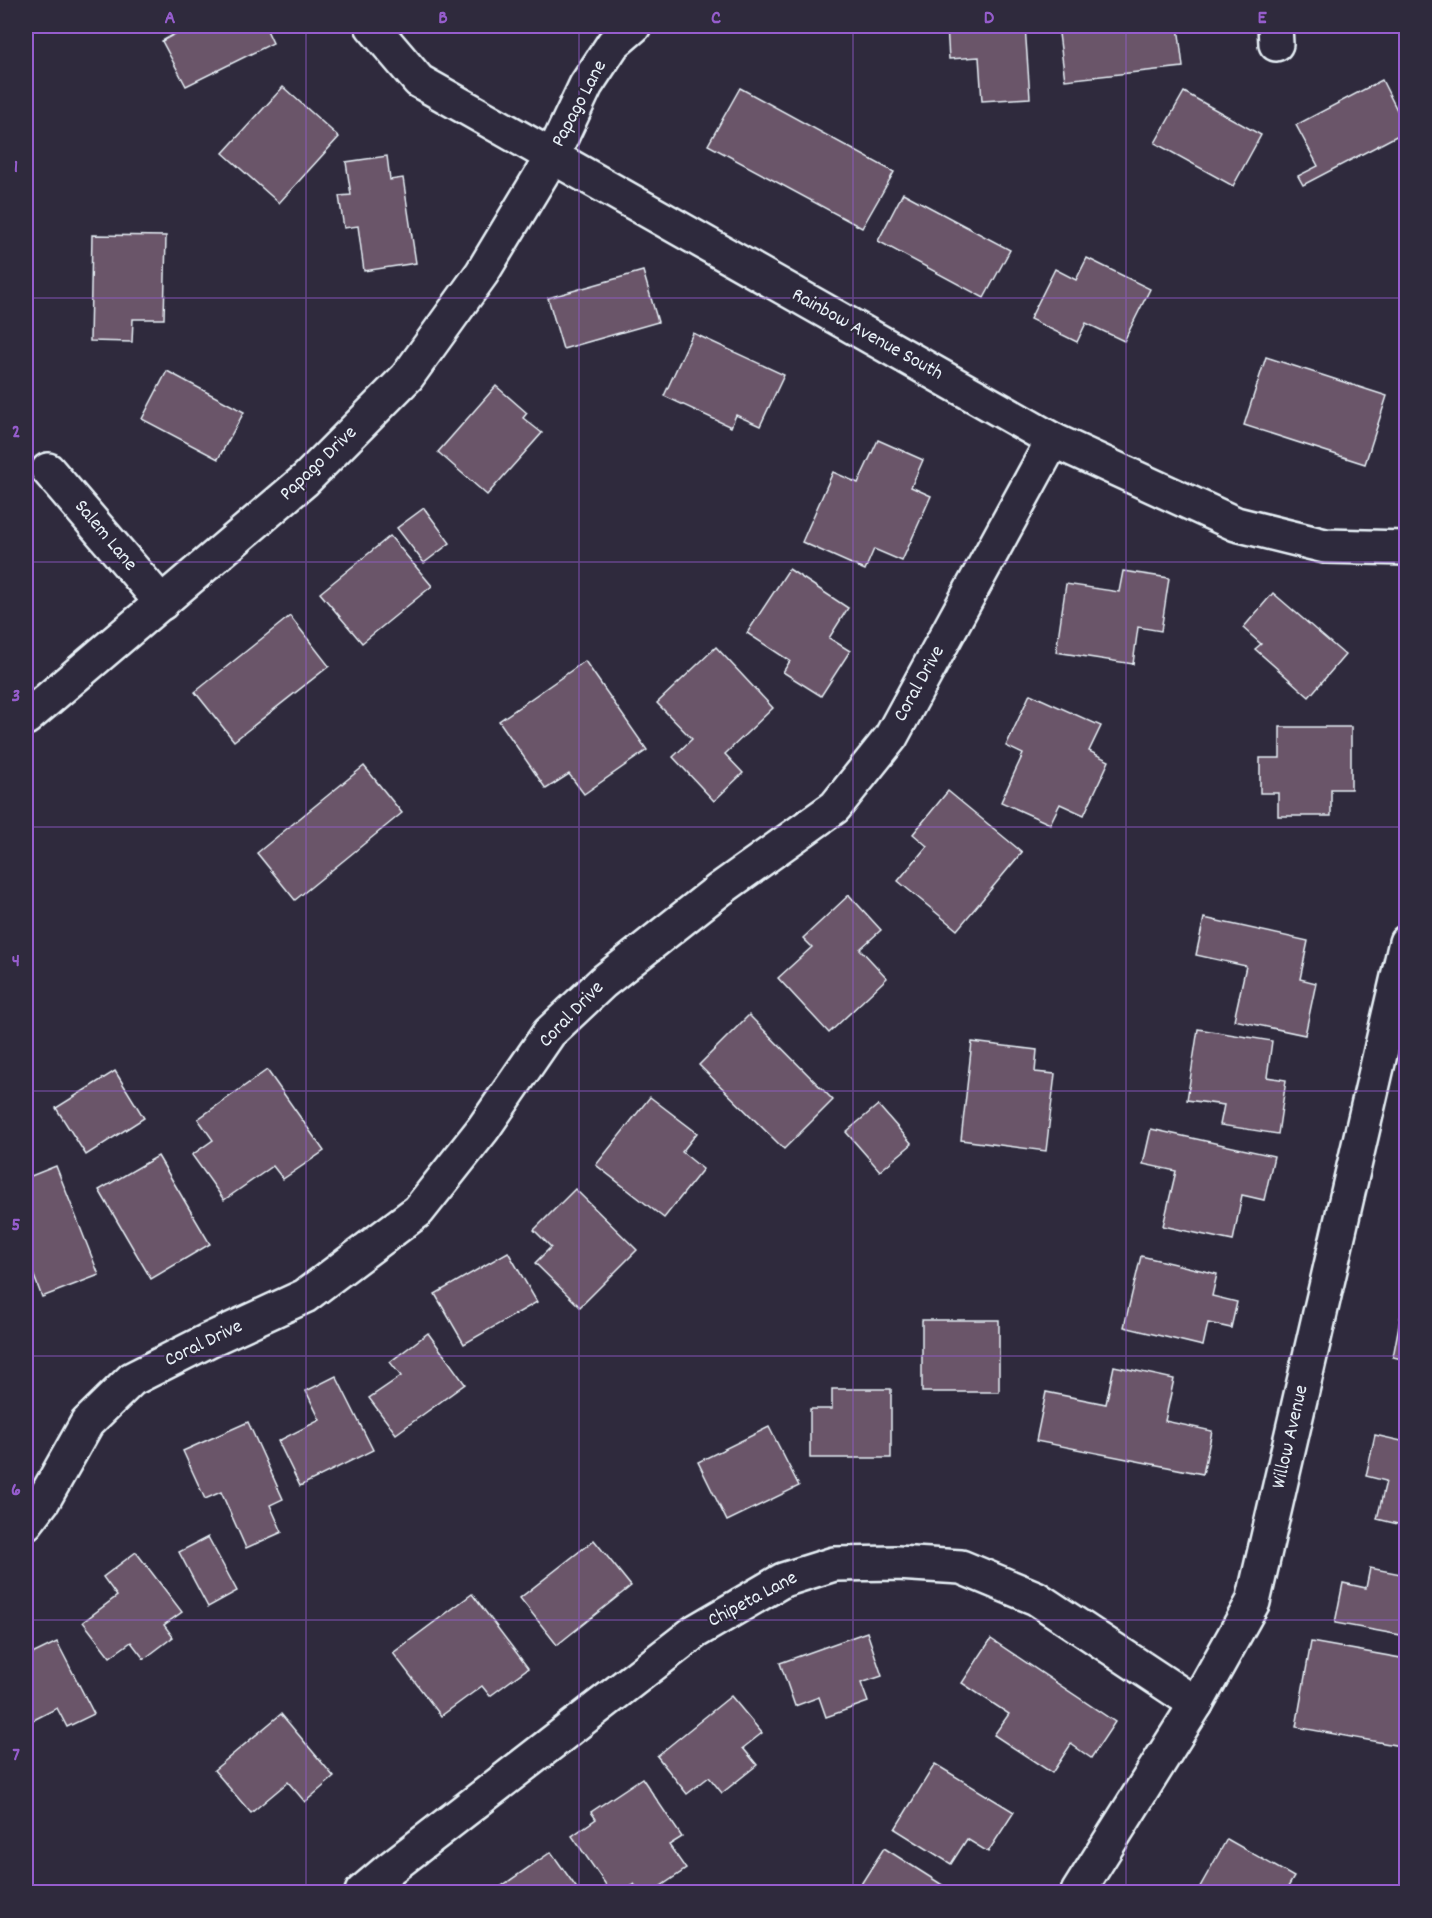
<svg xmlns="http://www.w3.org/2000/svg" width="1432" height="1918" font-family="Dekko,sans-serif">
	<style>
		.building { fill: #6b5569; stroke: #e8f1f8; stroke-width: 1.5 }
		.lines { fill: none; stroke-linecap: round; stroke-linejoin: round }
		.minor-casing { stroke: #e8f1f8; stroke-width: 38 }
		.minor { stroke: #2f2a3d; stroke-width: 33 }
		.grid { fill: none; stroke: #965dcd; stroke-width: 1.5; stroke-opacity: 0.55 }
		.labels { text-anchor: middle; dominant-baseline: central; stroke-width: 4.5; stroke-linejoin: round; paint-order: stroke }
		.street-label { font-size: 20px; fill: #e8f1f8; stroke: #2f2a3d }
		.neatline { fill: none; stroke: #965dcd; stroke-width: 2 }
		.grid-label { font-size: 20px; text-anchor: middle; font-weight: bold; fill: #965dcd }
	</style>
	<rect width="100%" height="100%" fill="#2f2a3d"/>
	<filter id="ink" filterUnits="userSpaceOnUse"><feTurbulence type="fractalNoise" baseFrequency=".0167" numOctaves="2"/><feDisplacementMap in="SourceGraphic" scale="12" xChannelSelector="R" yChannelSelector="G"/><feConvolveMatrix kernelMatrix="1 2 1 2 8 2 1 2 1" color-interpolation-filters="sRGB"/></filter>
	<g filter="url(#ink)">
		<g class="building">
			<path d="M171 26H265L273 43 186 86 162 41 175 34Z"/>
			<path d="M947 26H1025L1030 98 982 101 979 57 949 59Z"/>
			<path d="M1058 26H1178L1183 67 1065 80Z"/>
			<path d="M1382 80 1406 128V131L1303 185 1298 176 1318 166 1296 125Z"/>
			<path d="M283 87 339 137 279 203 223 153Z"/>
			<path d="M740 88 894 172 862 228 708 145Z"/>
			<path d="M1184 92 1261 135 1233 186 1155 143Z"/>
			<path d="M387 156 390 180 403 178 416 263 364 271 358 226 344 228 339 196 351 195 346 162Z"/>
			<path d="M903 193 1010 250 984 298 878 241Z"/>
			<path d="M92 235 166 236 164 319H133L132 342 90 341Z"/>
			<path d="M1087 258 1150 289 1124 341 1086 323 1077 342 1030 319 1055 269 1076 280Z"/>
			<path d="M643 271 658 322 563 349 548 298Z"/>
			<path d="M693 333 784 375 760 426 736 415 731 427 664 396Z"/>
			<path d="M1266 357 1387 396 1365 464 1244 425Z"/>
			<path d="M167 371 244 412 218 459 142 419Z"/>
			<path d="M496 386 527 413 523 418 542 433 487 495 438 452Z"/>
			<path d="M878 440 923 460 911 487 931 496 902 561 874 549 865 570 802 542 833 472 858 483Z"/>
			<path d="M424 508 450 543 424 563 397 528Z"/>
			<path d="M390 536 432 586 362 643 320 593Z"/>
			<path d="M789 569 848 608 829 638 850 651 821 696 783 672 790 661 747 633Z"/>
			<path d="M1123 571 1169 578 1161 631 1138 627 1133 664 1056 652 1066 584 1119 592Z"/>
			<path d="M1273 593 1345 655 1309 697 1255 649 1261 644 1243 628Z"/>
			<path d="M290 616 329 666 234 741 195 692Z"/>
			<path d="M716 647 773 708 725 754 743 773 714 801 673 757 692 739 657 703Z"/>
			<path d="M585 661 647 750 584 794 569 774 546 789 499 721Z"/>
			<path d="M1030 694 1101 726 1089 751 1109 761 1084 815 1060 804 1050 824 1001 802 1023 754 1006 746Z"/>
			<path d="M1280 727H1351V789H1331V816H1278V793H1260V758H1280Z"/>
			<path d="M364 766 402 813 295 900 257 853Z"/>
			<path d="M948 791 1022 852 957 930 898 881 927 846 913 834Z"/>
			<path d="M849 895 881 930 860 949 887 978 829 1033 778 978 812 947 803 938Z"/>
			<path d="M1204 918 1308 941 1300 979 1316 983 1305 1035 1234 1020 1246 966 1196 955Z"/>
			<path d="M749 1015 833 1100 784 1149 699 1065Z"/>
			<path d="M1198 1029 1272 1041 1267 1077 1286 1080 1278 1134 1220 1125 1224 1105 1187 1100Z"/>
			<path d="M972 1042 1037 1050 1035 1072 1055 1074 1046 1151 961 1140Z"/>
			<path d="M267 1070 324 1151 283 1179 273 1166 224 1200 192 1155 213 1140 198 1119Z"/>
			<path d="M115 1071 144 1118 86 1155 56 1108Z"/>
			<path d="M650 1097 697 1133 682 1152 703 1169 664 1218 596 1165Z"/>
			<path d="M878 1105 912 1144 880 1171 846 1132Z"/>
			<path d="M1151 1129 1274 1156 1264 1200 1242 1195 1233 1241 1163 1226 1176 1171 1143 1164Z"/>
			<path d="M158 1156 210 1244 151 1279 99 1190Z"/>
			<path d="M56 1166 99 1275 42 1297 26 1255V1210L28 1209 26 1202V1178Z"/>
			<path d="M575 1189 637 1250 580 1307 535 1263 551 1247 534 1230Z"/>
			<path d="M508 1252 537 1302 464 1344 435 1294Z"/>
			<path d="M1141 1256 1217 1274 1212 1296 1237 1302 1231 1328 1208 1323 1203 1346 1124 1327Z"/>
			<path d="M1402 1309 1406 1310V1360L1393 1357Z"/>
			<rect x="922" y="1320" width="77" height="72"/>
			<path d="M428 1333 465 1384 396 1434 369 1398 401 1376 390 1362Z"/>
			<path d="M1114 1366 1174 1379 1165 1421 1212 1431 1203 1474 1036 1441 1046 1392 1106 1404Z"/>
			<path d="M336 1376 373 1450 300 1486 278 1441 320 1420 306 1391Z"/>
			<path d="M832 1389H891V1458H810V1409H832Z"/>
			<path d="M248 1422 283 1499 270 1505 282 1532 246 1548 221 1492 205 1499 183 1451Z"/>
			<path d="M769 1427 799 1486 727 1521 698 1462Z"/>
			<path d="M1375 1435 1406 1442V1526L1377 1519 1386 1481 1366 1476Z"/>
			<path d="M208 1537 237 1591 208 1607 179 1552Z"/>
			<path d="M594 1540 631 1586 557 1645 520 1598Z"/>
			<path d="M136 1552 182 1612 164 1625 173 1637 144 1659 131 1642 110 1657 83 1622 117 1596 103 1577Z"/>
			<path d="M1370 1568 1406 1575V1636L1335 1623 1343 1583 1366 1588Z"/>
			<path d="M472 1594 528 1668 490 1696 482 1686 441 1716 393 1653Z"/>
			<path d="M867 1632 882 1676 861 1683 868 1702 826 1717 819 1697 795 1706 780 1663Z"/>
			<path d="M991 1639 1115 1722 1091 1758 1071 1744 1052 1773 994 1735 1009 1714 962 1683Z"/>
			<path d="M57 1642 94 1714 67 1727 57 1708 26 1724V1657Z"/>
			<path d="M1311 1642 1406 1659V1747L1296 1727Z"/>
			<path d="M731 1696 762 1733 743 1748 757 1765 722 1793 709 1777 687 1794 657 1756Z"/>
			<path d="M281 1714 334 1777 305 1802 288 1782 251 1813 214 1770Z"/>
			<path d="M935 1764 1014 1812 988 1852 967 1839 951 1864 895 1829Z"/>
			<path d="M642 1778 682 1837 669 1845 686 1869 652 1892H640L634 1884 622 1892H611L572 1836 596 1819 591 1812Z"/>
			<path d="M1227 1839 1294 1877 1285 1892H1197Z"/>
			<path d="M884 1848 944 1886 939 1892H856Z"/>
			<path d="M551 1852 578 1890 574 1892H493Z"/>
		</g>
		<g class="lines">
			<g class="minor-casing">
				<g id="minor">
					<path d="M372 26 419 81 1053 440 1236 524 1325 546 1406 548"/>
					<path d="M1275 26 1276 44"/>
					<path d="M48 470 162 603"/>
					<path d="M26 718 305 480 407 377 482 273 552 157 586 85 613 44 634 26"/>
					<path d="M26 1523 43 1501 87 1423 132 1379 209 1340 305 1296 418 1211 483 1129 549 1033 603 982 719 890 835 807 891 737 1053 440"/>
					<path d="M362 1892 388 1870 696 1631 783 1580 834 1564 897 1563 961 1567 1036 1598 1196 1704"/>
					<path d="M1078 1892 1196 1704 1253 1602 1406 942"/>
				</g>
			</g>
			<use href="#minor" class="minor"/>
		</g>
	</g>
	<path class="grid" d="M306 26V1892M579 26V1892M853 26V1892M1126 26V1892M26 298H1406M26 562H1406M26 827H1406M26 1091H1406M26 1356H1406M26 1620H1406"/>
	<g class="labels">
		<g class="street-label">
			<text transform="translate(580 104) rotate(-62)">Papago Lane</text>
			<text transform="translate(867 335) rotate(29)">Rainbow Avenue South</text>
			<text transform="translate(319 464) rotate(-44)">Papago Drive</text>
			<text transform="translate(105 536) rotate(50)">Salem Lane</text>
			<text transform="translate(920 684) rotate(-61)">Coral Drive</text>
			<text transform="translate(572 1015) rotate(-46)">Coral Drive</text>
			<text transform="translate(204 1344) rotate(-26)">Coral Drive</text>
			<text transform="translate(1291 1437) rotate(-77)">Willow Avenue</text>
			<text transform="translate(753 1600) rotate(-28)">Chipeta Lane</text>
		</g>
	</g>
	<rect width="1432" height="1918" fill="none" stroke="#2f2a3d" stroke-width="66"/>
	<rect x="33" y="33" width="1366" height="1852" class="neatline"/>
	<g class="grid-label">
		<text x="170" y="23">A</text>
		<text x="443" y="23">B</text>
		<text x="716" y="23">C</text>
		<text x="989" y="23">D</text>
		<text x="1262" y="23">E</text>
		<text x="16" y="172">1</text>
		<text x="16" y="437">2</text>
		<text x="16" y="701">3</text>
		<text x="16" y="966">4</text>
		<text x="16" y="1230">5</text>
		<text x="16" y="1495">6</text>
		<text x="16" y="1760">7</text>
	</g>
</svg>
